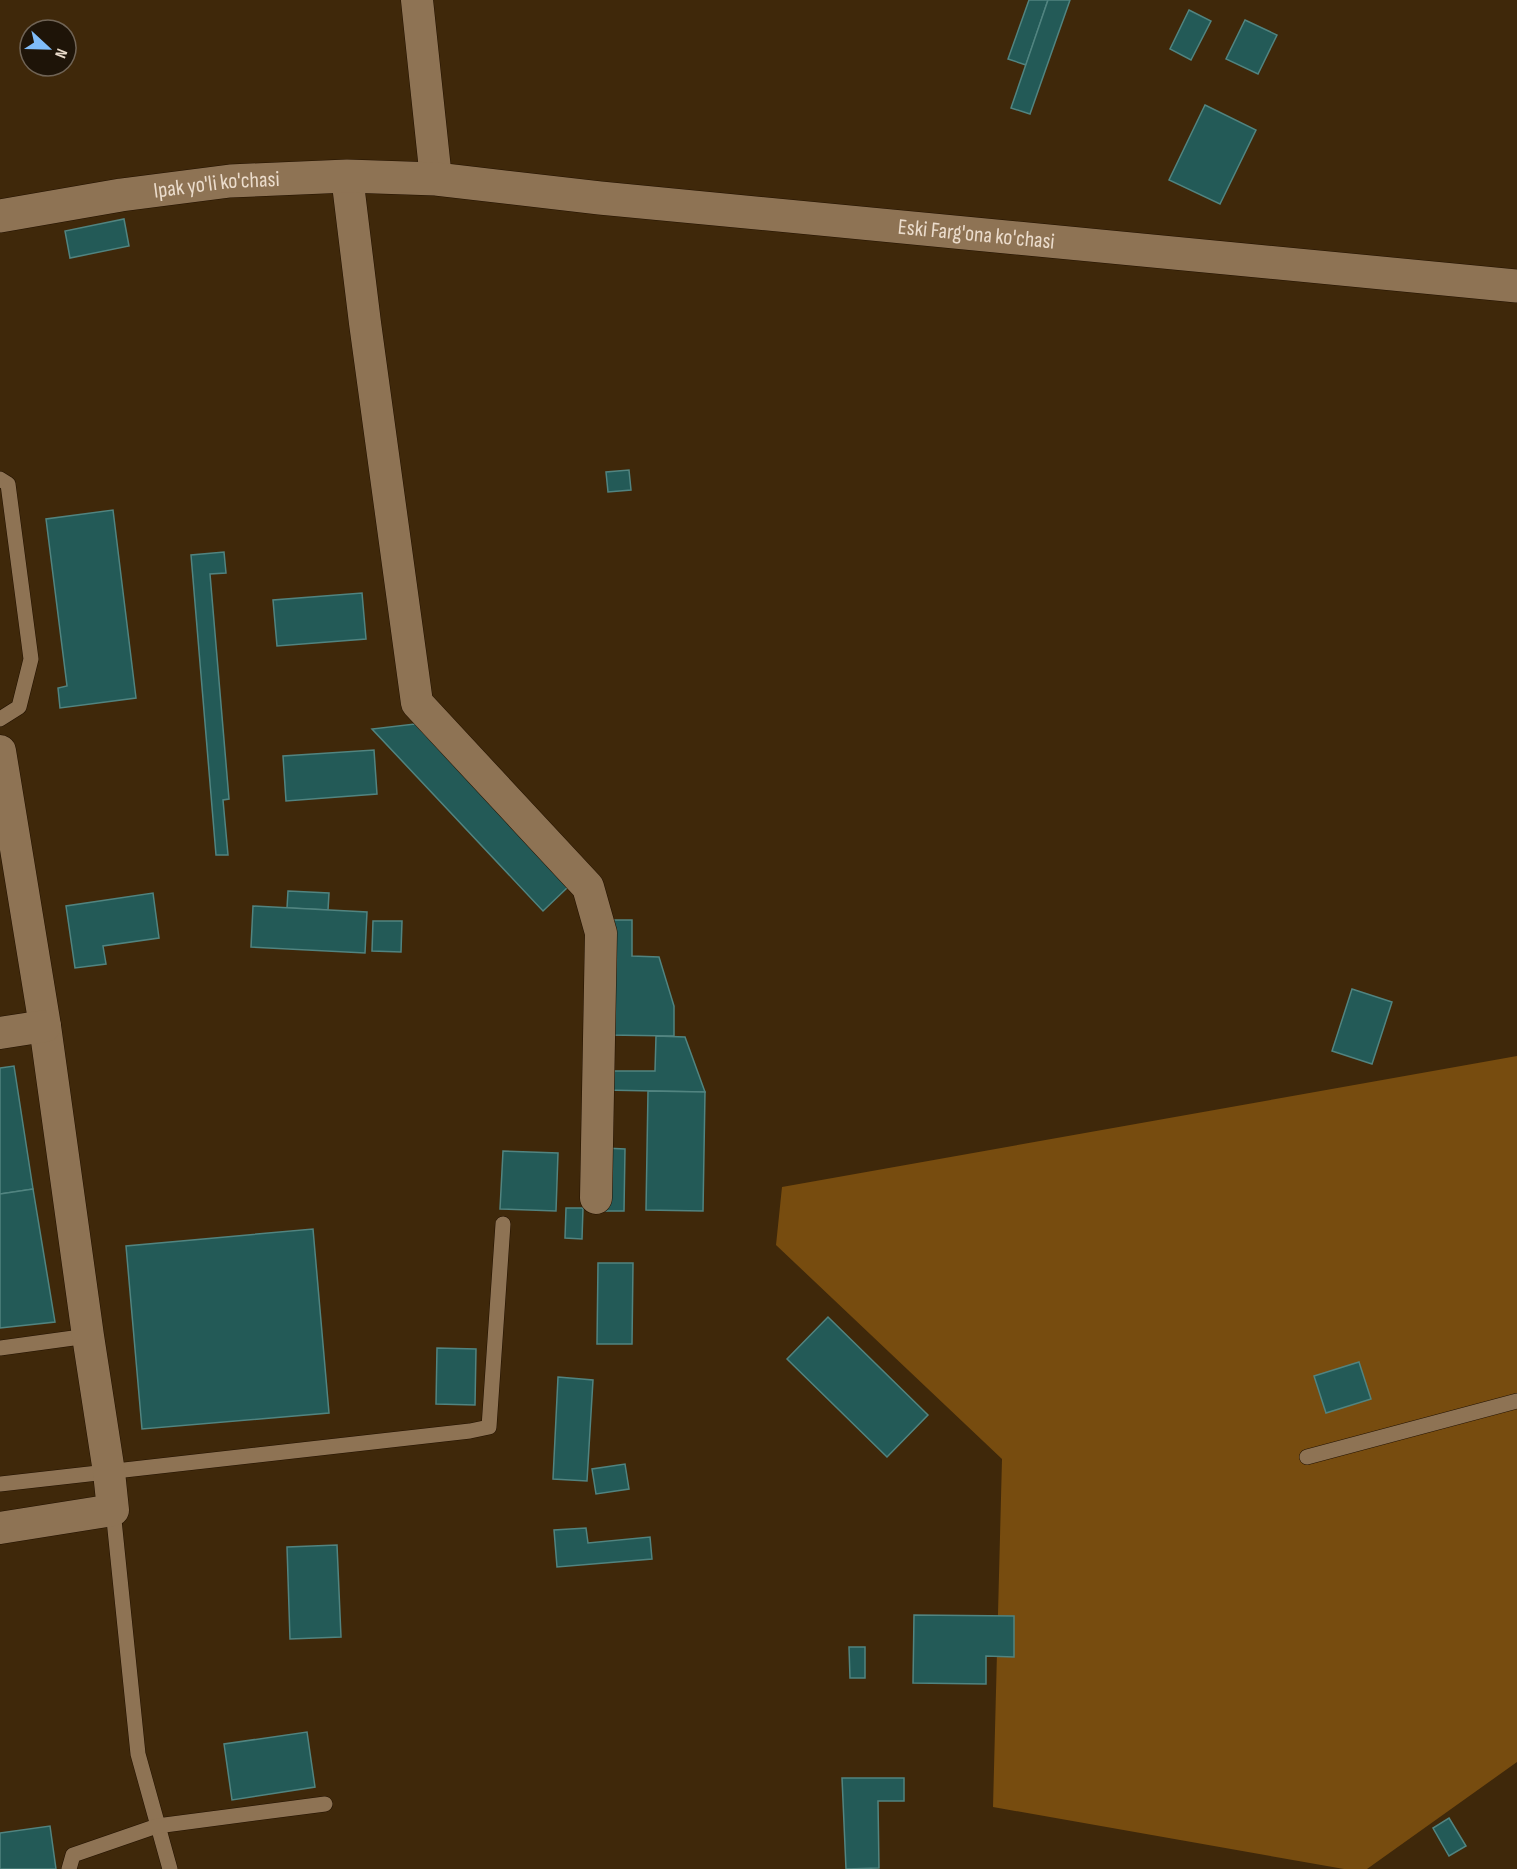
<svg xmlns="http://www.w3.org/2000/svg" width="1517" height="1869" font-family="'Sofia Sans Condensed',sans-serif">
	<style>
		.green { fill: #774c0f }
		.building { fill: #235a57; stroke: #518480; stroke-width: 1.5 }
		.lines { fill: none; stroke-linecap: round; stroke-linejoin: round }
		.lane-casing { stroke: #231200; stroke-width: 16 }
		.street-casing { stroke: #231200; stroke-width: 33 }
		.secondary-casing { stroke: #231200; stroke-width: 34 }
		.lane { stroke: #8e7354; stroke-width: 15 }
		.street { stroke: #8e7354; stroke-width: 32 }
		.secondary { stroke: #8e7354; stroke-width: 33 }
		.labels { text-anchor: middle; dominant-baseline: central; stroke-width: 6; stroke-linejoin: round; paint-order: stroke }
		.street-label { font-size: 22px; fill: #ebdccc; stroke: #1e1408 }
	</style>
	<rect width="100%" height="100%" fill="#3f280a"/>
	<path class="green" d="M1517 1056V1762L1367 1869H1344L993 1807 1002 1459 776 1245 782 1187Z"/>
	<g class="building">
		<path d="M1029 0H1048L1026 65 1008 59Z"/>
		<path d="M1048 0H1070L1030 114 1011 108Z"/>
		<path d="M1189 10 1211 21 1191 60 1170 49Z"/>
		<path d="M1245 20 1277 35 1258 74 1226 59Z"/>
		<path d="M1205 105 1256 130 1220 204 1169 180Z"/>
		<path d="M124 219 129 246 70 258 65 231Z"/>
		<path d="M629 470 631 490 608 492 606 472Z"/>
		<path d="M113 510 136 698 60 708 58 688 67 686 46 519Z"/>
		<path d="M224 552 226 573 210 574 229 799 223 800 228 855H216L191 555Z"/>
		<path d="M362 593 366 639 277 646 273 600Z"/>
		<path d="M415 724 568 887 543 911 372 729Z"/>
		<path d="M374 750 377 794 286 801 283 756Z"/>
		<path d="M288 891 329 893 328 910 287 908Z"/>
		<path d="M153 893 159 938 103 946 106 964 75 968 66 906Z"/>
		<path d="M253 906 367 912 365 953 251 947Z"/>
		<path d="M610 920H632V956L659 957 674 1006V1036L608 1035Z"/>
		<path d="M373 921H402L401 952 372 951Z"/>
		<path d="M1352 989 1392 1002 1372 1064 1332 1051Z"/>
		<path d="M656 1036 685 1037 705 1092 604 1090V1071H655Z"/>
		<path d="M14 1066 33 1189 0 1194V1068Z"/>
		<path d="M648 1091 705 1092 703 1211 646 1210Z"/>
		<path d="M604 1148 625 1149 624 1211H603Z"/>
		<path d="M503 1151 558 1153 556 1211 500 1209Z"/>
		<path d="M33 1189 55 1322 0 1328V1194Z"/>
		<path d="M566 1208H583L582 1239 565 1238Z"/>
		<path d="M313 1229 329 1413 142 1429 126 1246Z"/>
		<path d="M598 1263H633L632 1344H597Z"/>
		<path d="M828 1317 928 1415 887 1457 787 1359Z"/>
		<path d="M437 1348 476 1349 475 1405 436 1404Z"/>
		<path d="M1359 1362 1371 1399 1326 1413 1314 1376Z"/>
		<path d="M558 1377 593 1380 587 1481 553 1479Z"/>
		<path d="M625 1464 629 1489 596 1494 592 1469Z"/>
		<path d="M586 1528 588 1543 650 1537 652 1559 557 1567 554 1530Z"/>
		<path d="M337 1545 341 1637 290 1639 287 1547Z"/>
		<path d="M914 1615 1014 1616V1657L986 1656V1684L913 1683Z"/>
		<path d="M849 1647H865V1678H850Z"/>
		<path d="M307 1732 315 1787 232 1800 224 1744Z"/>
		<path d="M842 1778H904V1801H878L879 1868 846 1869Z"/>
		<path d="M1449 1818 1466 1846 1449 1856 1433 1828Z"/>
		<path d="M50 1826 56 1869H0V1833Z"/>
	</g>
	<g class="lines">
		<g class="lane-casing">
			<g id="lane">
				<path d="M0 479 8 484 31 659 19 707 0 719"/>
				<path d="M0 1348 88 1336"/>
				<path d="M1307 1457 1517 1401"/>
				<path d="M0 1484 470 1431 489 1427 503 1224"/>
				<path d="M113 1510 138 1754 170 1869"/>
				<path d="M69 1869 73 1855 157 1826 325 1804"/>
			</g>
		</g>
		<g class="street-casing">
			<g id="street">
				<path d="M417 0 436 179"/>
				<path d="M347 176 365 323 417 703 588 887 601 933 596 1198"/>
				<path d="M0 751 45 1026 88 1336 109 1472 113 1510 0 1528"/>
				<path d="M0 1033 45 1026"/>
			</g>
		</g>
		<g class="secondary-casing">
			<g id="secondary">
				<path id="s1" d="M0 216 121 195 230 181 347 176 436 179 600 198 1517 286"/>
			</g>
		</g>
		<use href="#lane" class="lane"/>
		<use href="#street" class="street"/>
		<use href="#secondary" class="secondary"/>
	</g>
	<g class="labels">
		<g class="street-label">
			<text stroke="none"><textPath href="#s1" startOffset="219">Ipak yo'li ko'chasi</textPath></text>
			<text stroke="none"><textPath href="#s1" startOffset="982">Eski Farg'ona ko'chasi</textPath></text>
		</g>
	</g>
	<g transform="translate(48 48) rotate(112)"><circle r="28" fill="#1e1408" stroke="#706456" stroke-width="1.5"/>
	<path d="M0-4.5L10 22L0 15L-10 22Z" fill="#80bdfa"/>
	<text y="-9" font-size="16" font-weight="bold" text-anchor="middle" fill="#ebdccc">N</text>
	</g>
</svg>
